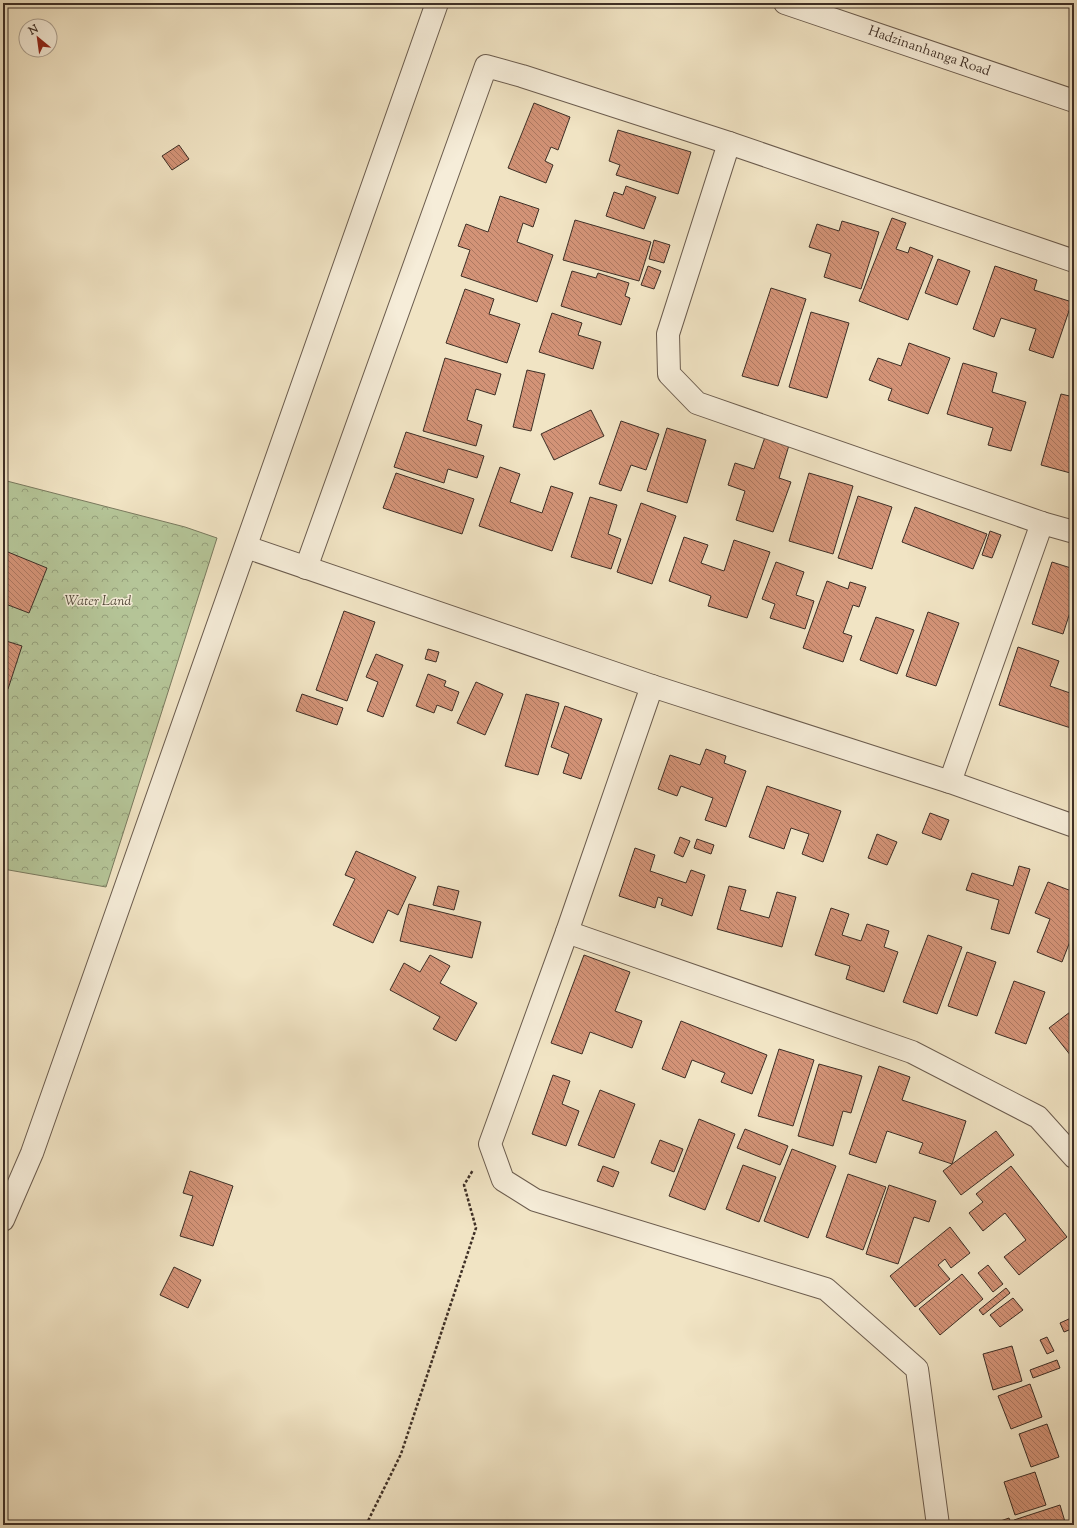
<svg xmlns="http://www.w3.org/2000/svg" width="1077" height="1528" font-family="'Sorts Mill Goudy',serif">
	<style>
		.park { fill: url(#park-crowns); stroke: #7a7a5f }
		.building { fill: url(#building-back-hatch); stroke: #3e2f26 }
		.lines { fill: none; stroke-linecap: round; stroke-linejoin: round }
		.minor-casing { stroke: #6b5c4e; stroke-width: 24 }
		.path { stroke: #3e2f26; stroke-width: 2.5; stroke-dasharray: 3 2; stroke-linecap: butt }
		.minor { stroke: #f6edd9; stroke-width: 22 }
		.labels { text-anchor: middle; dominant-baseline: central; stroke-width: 3; stroke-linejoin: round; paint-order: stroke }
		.street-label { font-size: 14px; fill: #3e2f26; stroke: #f6edd9 }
		.park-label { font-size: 14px; font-style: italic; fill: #564d3d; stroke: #f6edd9 }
	</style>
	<defs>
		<pattern id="park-crowns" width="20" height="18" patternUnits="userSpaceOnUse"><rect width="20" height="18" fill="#b5c598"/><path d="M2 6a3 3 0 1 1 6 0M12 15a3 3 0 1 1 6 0" fill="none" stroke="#95a07c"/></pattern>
		<pattern id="building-back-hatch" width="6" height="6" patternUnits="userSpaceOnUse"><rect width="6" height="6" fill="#d39377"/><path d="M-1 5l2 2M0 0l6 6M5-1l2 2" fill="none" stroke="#ad7861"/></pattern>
	</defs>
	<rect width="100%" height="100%" fill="#f1e4c4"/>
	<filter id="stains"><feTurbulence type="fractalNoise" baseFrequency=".005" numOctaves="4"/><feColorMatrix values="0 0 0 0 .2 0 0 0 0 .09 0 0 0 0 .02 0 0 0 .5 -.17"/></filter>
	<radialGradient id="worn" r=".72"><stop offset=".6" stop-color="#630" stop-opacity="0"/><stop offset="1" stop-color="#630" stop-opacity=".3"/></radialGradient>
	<path class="park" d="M3 480 185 527 217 538 106 887 3 869Z"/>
	<g class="building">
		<path d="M534 103 570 117 558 150 551 147 545 161 553 165 546 183 508 168Z"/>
		<path d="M618 130 691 152 678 194 616 175 620 165 609 161Z"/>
		<path d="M179 145 189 159 172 170 162 156Z"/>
		<path d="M626 186 656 197 644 229 606 216 614 192 623 195Z"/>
		<path d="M500 196 539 209 533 227 523 223 517 242 553 255 537 302 461 276 470 250 458 246 466 224 488 232Z"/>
		<path d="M892 218 906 223 896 249 908 253 910 247 933 256 908 320 859 301Z"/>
		<path d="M575 220 651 242 639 281 563 260Z"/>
		<path d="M842 221 879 232 861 289 824 277 831 254 809 247 817 224 839 231Z"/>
		<path d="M654 240 670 245 664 263 649 259Z"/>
		<path d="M938 259 970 271 957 305 925 293Z"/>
		<path d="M648 266 661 271 654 289 641 285Z"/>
		<path d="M995 266 1037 280 1034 290 1072 302 1053 358 1029 350 1036 329 1001 318 994 337 973 329Z"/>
		<path d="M572 271 596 278 598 273 629 283 625 296 630 298 621 325 561 306Z"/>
		<path d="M771 288 806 299 778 386 742 376Z"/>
		<path d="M465 289 494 299 489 314 520 324 507 363 446 343Z"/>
		<path d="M811 312 849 323 827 398 789 387Z"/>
		<path d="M552 313 582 323 578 335 601 342 593 369 539 352Z"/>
		<path d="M909 343 950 358 928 414 888 400 892 389 869 380 878 358 901 366Z"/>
		<path d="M445 358 501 374 495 395 476 389 467 420 482 425 476 446 423 431Z"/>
		<path d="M963 363 997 373 992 392 1026 402 1011 451 988 445 993 428 947 414Z"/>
		<path d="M527 370 545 374 531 431 513 427Z"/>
		<path d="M1061 394 1074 397V474L1041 465Z"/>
		<path d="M591 410 604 436 554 460 541 434Z"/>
		<path d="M621 421 659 434 646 470 631 465 621 491 599 484Z"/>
		<path d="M667 428 706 440 687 503 647 491Z"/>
		<path d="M406 432 484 456 477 478 448 469 444 483 394 467Z"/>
		<path d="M766 434 790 442 779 478 791 482 773 532 736 520 745 491 728 485 735 463 754 469Z"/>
		<path d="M500 467 520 474 510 502 542 513 551 486 573 493 552 551 479 526Z"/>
		<path d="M396 473 474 499 462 534 383 508Z"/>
		<path d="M809 473 853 486 833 554 789 541Z"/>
		<path d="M858 496 892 507 872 569 838 558Z"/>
		<path d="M590 497 617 505 608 534 621 539 611 569 571 557Z"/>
		<path d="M641 503 676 516 652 584 617 572Z"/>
		<path d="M915 507 987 534 973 569 902 542Z"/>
		<path d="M990 531 1001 535 992 558 982 555Z"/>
		<path d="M684 537 708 545 701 563 724 571 734 540 770 552 747 618 708 606 711 596 669 581Z"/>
		<path d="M3 550 47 568 29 613 3 603Z"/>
		<path d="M776 562 804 572 796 595 814 601 805 629 770 618 775 604 762 599Z"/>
		<path d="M1052 562 1074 569V600L1063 634 1032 624Z"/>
		<path d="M827 581 848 589 850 582 866 587 859 607 853 605 843 633 852 636 843 662 803 648Z"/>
		<path d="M344 611 375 622 347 701 316 690Z"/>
		<path d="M928 612 959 623 936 686 906 676Z"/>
		<path d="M876 617 914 630 897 674 860 660Z"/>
		<path d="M3 640 22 646 8 689 3 688Z"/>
		<path d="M1018 647 1059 661 1050 686 1070 693 1074 679V729L999 705Z"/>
		<path d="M428 649 439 652 436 662 425 659Z"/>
		<path d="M376 654 403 665 383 717 367 711 378 682 366 677Z"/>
		<path d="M428 674 446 681 444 686 459 692 452 711 437 705 434 713 416 706Z"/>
		<path d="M476 682 503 694 485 735 457 723Z"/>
		<path d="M302 694 343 708 337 725 296 711Z"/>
		<path d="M526 694 559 703 538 775 505 766Z"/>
		<path d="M565 706 602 719 581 779 563 773 569 754 551 747Z"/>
		<path d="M706 749 726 756 724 763 746 771 726 827 705 820 713 798 681 786 677 796 658 789 670 755 700 765Z"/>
		<path d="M767 786 841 811 823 862 802 854 809 834 791 828 784 849 749 837Z"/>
		<path d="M930 813 949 820 941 840 922 833Z"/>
		<path d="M877 834 897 842 887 865 868 858Z"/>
		<path d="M680 837 690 841 683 857 674 853Z"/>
		<path d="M697 839 714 845 711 854 694 848Z"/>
		<path d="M635 848 655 855 650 871 686 883 691 870 705 875 692 916 661 905 663 899 658 897 655 908 619 896Z"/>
		<path d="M356 851 416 877 398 915 388 910 373 943 333 925 355 879 345 875Z"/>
		<path d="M1019 866 1030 869 1009 934 991 929 999 900 966 890 972 873 1013 886Z"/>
		<path d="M1048 882 1074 892V931L1062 962 1037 952 1050 919 1035 913Z"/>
		<path d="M438 886 459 891 454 910 433 905Z"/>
		<path d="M729 886 746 890 740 910 769 918 777 892 796 897 782 947 717 929Z"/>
		<path d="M409 904 481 922 472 958 400 941Z"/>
		<path d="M831 908 849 914 842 935 861 941 867 924 889 931 884 947 898 952 884 992 846 979 850 966 815 955Z"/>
		<path d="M928 935 962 947 937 1014 903 1002Z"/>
		<path d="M967 952 996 962 977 1016 948 1006Z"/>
		<path d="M430 955 450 966 440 983 477 1003 456 1041 433 1029 440 1017 390 990 404 963 420 972Z"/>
		<path d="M584 955 630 972 615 1011 642 1021 632 1048 590 1032 582 1054 551 1043Z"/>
		<path d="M1014 981 1045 992 1026 1044 995 1033Z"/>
		<path d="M1074 1009V1053L1071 1056 1049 1028Z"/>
		<path d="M681 1021 767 1055 752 1094 721 1082 725 1073 692 1060 685 1078 662 1069Z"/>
		<path d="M779 1049 814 1060 793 1126 758 1116Z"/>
		<path d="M819 1064 862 1076 851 1113 843 1111 833 1146 798 1136Z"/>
		<path d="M879 1066 910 1077 902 1100 966 1121 952 1164 919 1153 923 1143 887 1131 876 1163 849 1154Z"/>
		<path d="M553 1075 570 1081 562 1104 579 1111 566 1146 532 1134Z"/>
		<path d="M600 1090 635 1104 614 1158 578 1145Z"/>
		<path d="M699 1119 735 1134 705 1210 669 1196Z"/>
		<path d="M745 1129 788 1146 780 1165 737 1148Z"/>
		<path d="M996 1131 1014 1155 961 1195 943 1171Z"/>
		<path d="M660 1140 683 1149 674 1172 651 1163Z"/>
		<path d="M792 1149 836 1166 808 1238 764 1221Z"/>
		<path d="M743 1165 776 1177 759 1222 726 1209Z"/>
		<path d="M603 1166 619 1172 613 1187 597 1181Z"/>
		<path d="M1011 1166 1067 1237 1019 1275 1004 1257 1026 1240 1005 1213 983 1231 969 1213 983 1202 976 1194Z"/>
		<path d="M190 1171 233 1186 213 1246 180 1236 193 1196 183 1193Z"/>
		<path d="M848 1174 886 1187 863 1250 826 1237Z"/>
		<path d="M889 1185 936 1201 929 1222 914 1217 898 1264 866 1254Z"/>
		<path d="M950 1227 970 1253 951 1268 945 1259 938 1265 950 1279 915 1307 890 1276Z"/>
		<path d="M988 1265 1003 1284 993 1292 978 1273Z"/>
		<path d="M174 1267 201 1280 188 1308 160 1295Z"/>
		<path d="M962 1274 983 1299 940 1335 919 1309Z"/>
		<path d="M1006 1288 1010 1293 983 1315 979 1310Z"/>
		<path d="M1013 1298 1023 1310 1000 1327 990 1315Z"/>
		<path d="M1071 1318 1074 1324V1328L1064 1332 1060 1323Z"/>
		<path d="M1047 1337 1054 1351 1047 1354 1040 1340Z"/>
		<path d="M1012 1346 1022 1381 993 1390 983 1354Z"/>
		<path d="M1057 1360 1060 1368 1033 1378 1030 1370Z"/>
		<path d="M1030 1384 1042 1417 1011 1429 998 1396Z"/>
		<path d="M1047 1424 1059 1457 1031 1467 1019 1434Z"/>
		<path d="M1035 1472 1046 1505 1015 1515 1004 1482Z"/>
		<path d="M1060 1505 1066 1525H1015L1014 1520Z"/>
		<path d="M1009 1518 1012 1525H989Z"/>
	</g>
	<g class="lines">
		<g class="minor-casing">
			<g id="minor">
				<path d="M785 3 1074 101"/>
				<path d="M729 143 668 334 669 374 697 403 1042 523 1074 532"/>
				<path d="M246 547 652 686 950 782 1074 826"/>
				<path d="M306 568 486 66 522 76 729 143 1074 261"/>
				<path d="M652 686 567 932 490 1144 503 1180 535 1200 826 1289 917 1369 938 1525"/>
				<path d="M950 782 1042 523"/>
				<path d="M567 932 912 1052 1038 1117 1074 1157"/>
				<path d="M3 1220 32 1153 437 3"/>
			</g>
		</g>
		<path class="path" d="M366 1525 401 1454 476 1228 464 1185 473 1170"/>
		<use href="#minor" class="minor"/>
	</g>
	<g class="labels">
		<g class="street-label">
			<text transform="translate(929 52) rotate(19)">Hadzinanhanga Road</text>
		</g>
		<g class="park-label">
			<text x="98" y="602">Water Land</text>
		</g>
	</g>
	<rect width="1077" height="1528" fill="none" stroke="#f1e4c4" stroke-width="16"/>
	<rect x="4" y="4" width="1069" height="1520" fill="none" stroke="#3e2f26" stroke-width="2"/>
	<rect x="8" y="8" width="1061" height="1512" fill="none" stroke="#3e2f26"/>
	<g transform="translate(38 38) rotate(331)"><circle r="19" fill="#f6edd9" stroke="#aca191"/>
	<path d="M0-3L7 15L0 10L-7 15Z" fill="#8f2418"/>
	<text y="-6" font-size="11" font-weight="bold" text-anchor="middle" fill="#3e2f26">N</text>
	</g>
	<rect width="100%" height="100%" filter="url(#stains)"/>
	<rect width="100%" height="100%" fill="url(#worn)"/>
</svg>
